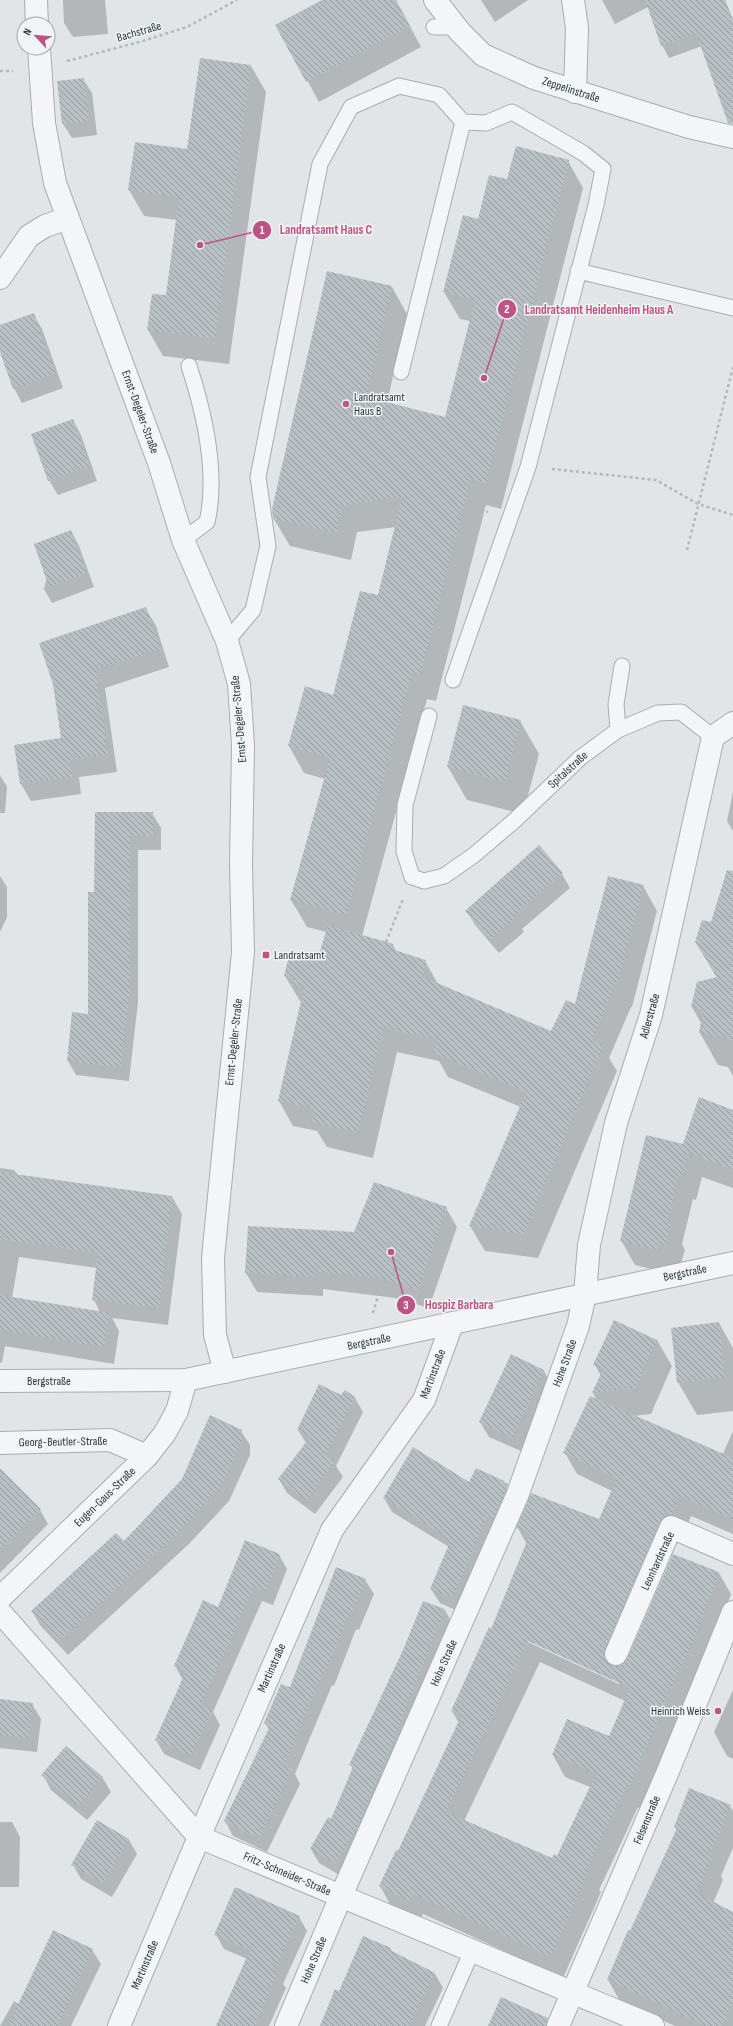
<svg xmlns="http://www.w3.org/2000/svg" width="733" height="2026" font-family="'Sofia Sans Condensed',sans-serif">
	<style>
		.shadow { fill: #0003; fill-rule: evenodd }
		.building { fill: url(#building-back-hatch); fill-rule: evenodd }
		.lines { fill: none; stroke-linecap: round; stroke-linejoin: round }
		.service-casing { stroke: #a7adb1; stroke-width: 17 }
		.minor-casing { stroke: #a7adb1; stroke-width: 24 }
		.tertiary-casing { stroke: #a7adb1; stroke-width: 24 }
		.path { stroke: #b3b8bb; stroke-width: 2.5; stroke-dasharray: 3 3; stroke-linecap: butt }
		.service { stroke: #f3f5f6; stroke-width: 15 }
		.minor { stroke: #f3f5f6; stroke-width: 22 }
		.tertiary { stroke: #f3f5f6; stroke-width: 22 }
		.poi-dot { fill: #be5484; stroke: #f0f4f5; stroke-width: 1.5 }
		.labels { text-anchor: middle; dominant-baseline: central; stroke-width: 3; stroke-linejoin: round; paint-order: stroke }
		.street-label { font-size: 12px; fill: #2b373d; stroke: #f0f4f5 }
		.poi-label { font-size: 12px; fill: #2b373d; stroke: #f0f4f5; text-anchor: start }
		.leader { fill: none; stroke: #be5484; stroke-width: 1.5 }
		.callout-dot { fill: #be5484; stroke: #f0f4f5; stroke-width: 1.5 }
		.mark-label { font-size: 12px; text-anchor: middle; font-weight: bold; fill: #fff }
		.callout-label { font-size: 13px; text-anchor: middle; font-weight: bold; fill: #be5484; stroke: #f0f4f5; stroke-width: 3; stroke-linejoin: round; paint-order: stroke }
	</style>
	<defs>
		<pattern id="building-back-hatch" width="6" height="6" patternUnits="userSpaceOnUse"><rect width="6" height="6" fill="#b8c0c4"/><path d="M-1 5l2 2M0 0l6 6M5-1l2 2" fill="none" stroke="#969da0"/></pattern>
	</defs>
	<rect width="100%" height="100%" fill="#e1e5e8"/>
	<g class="shadow">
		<path d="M63 0H105L108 34 73 37 64 23Z"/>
		<path d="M324 0H396L421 47 319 102 277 25Z"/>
		<path d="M481 0H528L495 22Z"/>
		<path d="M602 0H725L733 20V119L702 46 669 58 662 45 648 7 615 24Z"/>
		<path d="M251 66 266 92 229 364 163 356 148 330 167 296 177 220 144 216 129 190 188 150Z"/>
		<path d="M83 79 92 93 97 135 72 138 63 124Z"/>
		<path d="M568 161 583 188 501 509 486 505 436 701 427 699 362 936 392 944 397 952 425 961 438 984 551 1032 576 1005 643 886 657 911 632 1007H631L609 1058 617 1071 538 1258 485 1251 470 1226 521 1107 448 1077 439 1061 397 1052 373 1158 327 1147 317 1131 293 1126 279 1101 302 1002 300 1001 285 976 319 960 327 932 307 927 291 900 325 779 304 773 289 746 334 696 378 596 396 527 357 532 351 560 290 546 274 519 327 273 392 287 407 314 387 403 446 419 470 321 460 319 444 292 479 220 508 180Z"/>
		<path d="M33 314 42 329 63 388 22 403 14 388 0 349V326Z"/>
		<path d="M73 420 81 435 97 481 58 495 49 480Z"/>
		<path d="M71 531 79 546 94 587 52 603 44 589 47 577Z"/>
		<path d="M146 609 156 626 169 667 105 688 117 772 79 777 81 794 31 801 21 784 15 746 62 739 54 684Z"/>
		<path d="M520 721 539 754 523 814 467 800 448 767Z"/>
		<path d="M0 775 7 787 5 813H0Z"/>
		<path d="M733 792V831L727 821Z"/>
		<path d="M96 813H152L161 828V850H138V1002L129 1081 76 1075 68 1061 89 1015 95 893Z"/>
		<path d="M562 874 570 888 522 929 524 932 499 953 475 925 467 911Z"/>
		<path d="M0 876 7 887V917L0 932Z"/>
		<path d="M733 902V1076L728 1067 718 1065 700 1033 701 1023 692 1007 717 978 696 942Z"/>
		<path d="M733 1111V1188L702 1177 696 1200 693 1199 682 1244 685 1250 679 1270 671 1274 635 1265 621 1240 683 1145Z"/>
		<path d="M0 1168 14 1170 18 1175 172 1197 182 1214 168 1325 112 1318 119 1331 114 1364 5 1346 2 1363 0 1362ZM19 1257 97 1268 94 1300 100 1312 12 1298Z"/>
		<path d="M446 1208 457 1227 429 1308 395 1298 323 1289V1296L257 1292 246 1273 355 1234Z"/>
		<path d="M719 1323 733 1348V1411L697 1415 678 1382Z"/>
		<path d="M657 1340 672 1366 651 1414 633 1416 723 1454 733 1431V1534L691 1516 683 1536 671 1543 618 1667 624 1665 719 1573 731 1594 708 1655 669 1738 670 1740 641 1808 638 1807 599 1890 601 1892 563 1978 423 1914 420 1921 392 1908 380 1886 398 1852 459 1723 452 1711 492 1630 527 1545 518 1528 600 1520 612 1491 577 1474 565 1453 597 1400 593 1393 601 1376 595 1365ZM524 1638 619 1682V1684L523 1640ZM540 1662 625 1701 609 1738 568 1720 553 1755 565 1777 590 1787 557 1857 553 1859 464 1821Z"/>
		<path d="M512 1355 544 1371 552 1385 521 1451 489 1437 480 1422Z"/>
		<path d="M341 1396 355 1398 363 1412 336 1466 343 1477 315 1514 287 1493 279 1479 306 1443 298 1430Z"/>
		<path d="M241 1431 250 1445V1455L229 1501 189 1544 68 1655 40 1625 32 1611 124 1543Z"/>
		<path d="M503 1481 516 1499 460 1612 440 1603 431 1589 449 1547 392 1512 384 1498 470 1483Z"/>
		<path d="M0 1485 40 1510 48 1524 0 1573Z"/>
		<path d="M279 1555 287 1569 273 1605 262 1601 213 1712 220 1725 200 1770 164 1754 156 1740 183 1680 175 1666 218 1608Z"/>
		<path d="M365 1580 374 1594 359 1630 356 1629 334 1686 332 1685 295 1774 300 1784 267 1852 233 1836 225 1821 269 1730 265 1723Z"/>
		<path d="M445 1610 453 1625 345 1878 319 1863 311 1849 332 1820 353 1769 351 1765Z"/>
		<path d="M733 1690V1759L727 1756 714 1732Z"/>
		<path d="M0 1700 32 1704 41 1719 37 1752 0 1748Z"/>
		<path d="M43 1775 102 1777 111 1792 87 1820 51 1790Z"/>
		<path d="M730 1806 733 1811V1848L721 1876 723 1880 713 1903 733 1913V2026H675L620 2001 608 1980 677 1831 675 1827Z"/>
		<path d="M0 1822H12L20 1837 19 1887H0Z"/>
		<path d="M98 1822 129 1840 137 1854 112 1897 81 1879 73 1865Z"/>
		<path d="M299 1917 307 1931 283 1984 286 1988 269 2026H219L247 1959 224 1949 216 1935Z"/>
		<path d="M54 1932 92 1950 101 1964 71 2026H0L14 2001 19 2004Z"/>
		<path d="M390 1949 393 1953 435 1974 443 1988 425 2026H321L340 1992Z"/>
	</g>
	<g class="building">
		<path d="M322 0H396L410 26 306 82 275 25Z"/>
		<path d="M645 0H725L733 20V124L728 123 696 33 661 46Z"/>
		<path d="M200 58 251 65 215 339 147 330 152 294 166 295 179 197 128 190 135 142 187 149Z"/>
		<path d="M84 78 89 121 62 124 57 81Z"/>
		<path d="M516 146 569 160 486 483 471 479 420 675 412 672 346 915 290 900 330 758 288 746 305 686 333 695 360 591 378 595 402 497 342 506 336 533 273 519 272 509 327 271 392 286 367 397 445 417 475 300 443 292 463 215 478 219 489 175 507 179Z"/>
		<path d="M34 313 55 374 13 389 0 352V325Z"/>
		<path d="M73 419 90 466 48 481 31 434Z"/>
		<path d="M71 530 86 573 49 587 34 544Z"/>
		<path d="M146 607 160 649 96 670 108 754 70 760 72 777 20 784 14 745 61 738 53 684 39 643Z"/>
		<path d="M463 705 521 720 505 782 447 767Z"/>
		<path d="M95 812H153V836L130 835V987L121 1067 67 1061 72 1012 88 1014V892H94Z"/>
		<path d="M539 845 563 873 514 915 516 917 490 940 465 911Z"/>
		<path d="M727 870 733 871V1040L699 1033 703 1010 691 1007 697 982 717 977 695 942 702 920 711 922Z"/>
		<path d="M608 876 644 885 618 983 616 982 592 1040 603 1045 524 1234 469 1226 526 1092 432 1052 438 1039 383 1028 358 1133 311 1122 314 1109 278 1101 304 988 291 986 293 979 284 976 290 952 318 958 328 925 393 944 391 949 426 960 423 977 551 1031 566 1000 575 1004Z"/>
		<path d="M699 1097 733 1110V1170L688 1153 683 1176 679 1175 667 1223 671 1224 665 1246 658 1245 657 1250 620 1241 646 1135 683 1144Z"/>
		<path d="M0 1172 172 1196 159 1308 92 1300 98 1253 0 1239Z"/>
		<path d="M374 1182 447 1207 418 1290 383 1279 313 1271V1277L245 1273 248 1226 354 1232Z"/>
		<path d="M0 1295 110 1313 104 1347 0 1330Z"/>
		<path d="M614 1320 657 1340 636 1388 592 1393 603 1369 593 1365Z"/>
		<path d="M719 1322 725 1377 677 1383 671 1328Z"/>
		<path d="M511 1354 544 1370 512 1438 479 1422Z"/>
		<path d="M319 1384 341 1395 345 1390 355 1397 326 1455 335 1462 306 1500 278 1479 310 1437 297 1430Z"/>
		<path d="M590 1396 733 1458V1519L679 1496 671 1515 664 1517 660 1522 605 1649 604 1656 606 1661 611 1665 618 1666 623 1664 627 1659 673 1554 719 1572 696 1634 657 1717 659 1718 629 1788 626 1787 587 1869 589 1870 551 1957 411 1893 408 1901 379 1886 396 1850 398 1851 461 1716 451 1711 489 1627 491 1629 530 1534 516 1528 531 1493 599 1519 617 1478 563 1453ZM528 1641 630 1688 609 1736 567 1719 552 1755 596 1774 557 1856 554 1854 552 1858 446 1812Z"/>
		<path d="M210 1415 242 1430V1440L221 1486 181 1530 59 1641 31 1611 116 1533 124 1541 182 1479Z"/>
		<path d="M413 1447 469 1482 476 1468 504 1481 503 1482 508 1484 493 1519 487 1517 452 1598 430 1589 450 1542 444 1539 445 1536 383 1498Z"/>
		<path d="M0 1468 41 1509 0 1550Z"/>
		<path d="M245 1540 280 1554 265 1592 254 1587 201 1705 213 1710 191 1756 155 1740 186 1671 174 1666 203 1600 218 1607Z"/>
		<path d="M336 1567 366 1579 350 1616 348 1615 326 1672 324 1671 284 1765 292 1769 259 1838 224 1821 270 1726 264 1723 281 1684 290 1687Z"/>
		<path d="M423 1601 445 1609 394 1737 396 1738 379 1774 360 1822 336 1864 310 1849 328 1817 331 1819 353 1767 349 1765 403 1650Z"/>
		<path d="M0 1699 33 1703 29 1738 0 1735Z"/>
		<path d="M66 1746 103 1777 78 1806 41 1775Z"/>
		<path d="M689 1788 731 1805 709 1857 712 1859 697 1893 733 1912V2000L722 2026H706L607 1980 628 1930 630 1931 677 1828 674 1827Z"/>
		<path d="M97 1820 129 1839 103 1883 71 1865Z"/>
		<path d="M235 1887 300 1916 274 1971 278 1973 254 2026H216L250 1950 214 1935Z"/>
		<path d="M53 1930 93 1949 57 2026H8Z"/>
		<path d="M363 1936 391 1948 390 1950 435 1973 409 2026H320L335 1989 339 1991Z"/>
		<path d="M501 1997 548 2018 546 2026H488Z"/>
	</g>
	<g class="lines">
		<g class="service-casing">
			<g id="service">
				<path d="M434 27H457"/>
				<path d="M578 271 733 308"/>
				<path d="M401 372 463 122"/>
				<path d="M183 540 207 522C218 474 204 412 189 366"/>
				<path d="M227 641 253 610 268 546 258 477 320 164 351 107 399 86 439 95 463 122 486 123 512 112 583 153 603 169 596 205 528 467 453 680"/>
				<path d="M429 716 405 805 404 851 412 877 424 881 444 876 474 855 514 821 580 758 618 730 658 713 681 712 713 737"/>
				<path d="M618 730 616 704 622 666"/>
				<path d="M439 2026 472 1951"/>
			</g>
		</g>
		<g class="minor-casing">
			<g id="minor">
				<path d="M36 0 37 24"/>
				<path d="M435 0 460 32 483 55 534 78 689 127 733 137"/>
				<path d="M573 0 577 28 575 92"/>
				<path d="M39 48 44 123 55 183 159 463 183 540 227 641 239 684 243 745 241 865 243 952 213 1258 215 1335 225 1372"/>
				<path d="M0 278 29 236 45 226 68 218"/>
				<path d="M0 1443 110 1440 147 1456"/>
				<path d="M0 1598 147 1456 165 1433 177 1411 186 1380"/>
				<path d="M0 1612 199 1837 653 2026"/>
				<path d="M616 1654 671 1527 733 1554"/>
				<path d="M119 2026 199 1837 332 1530 424 1400 452 1324"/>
				<path d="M286 2026 341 1896 517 1496 578 1326 585 1294 589 1245 616 1123 651 1015 713 737 733 723"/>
				<path d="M558 2026 666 1776 733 1612"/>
			</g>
		</g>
		<g class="tertiary-casing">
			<path id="tertiary" d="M0 1381 186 1380 733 1263"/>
		</g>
		<g class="path">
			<path d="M67 61 143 41 187 27 237 0"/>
			<path d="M0 71H13"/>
			<path d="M552 469 656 480 698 504 733 515"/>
			<path d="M464 503 488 512"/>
			<path d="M687 550 733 367"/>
			<path d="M459 585 448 612 470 510 464 503"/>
			<path d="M386 942 403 899"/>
			<path d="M373 1313 383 1279"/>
		</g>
		<use href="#service" class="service"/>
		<use href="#minor" class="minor"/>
		<use href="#tertiary" class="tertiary"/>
	</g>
	<g class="poi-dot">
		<circle cx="346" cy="404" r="4"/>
		<rect x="262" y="951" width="8" height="8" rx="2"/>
		<circle cx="718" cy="1711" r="4"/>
	</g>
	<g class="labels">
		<g class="street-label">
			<text transform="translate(139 32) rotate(-16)">Bachstraße</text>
			<text transform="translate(571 90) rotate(18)">Zeppelinstraße</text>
			<text transform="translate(140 412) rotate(70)">Ernst-Degeler-Straße</text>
			<text transform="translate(239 719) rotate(-95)">Ernst-Degeler-Straße</text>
			<text transform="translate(568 770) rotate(-42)">Spitalstraße</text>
			<text transform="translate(650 1016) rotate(-74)">Adlerstraße</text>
			<text transform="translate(234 1042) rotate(-84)">Ernst-Degeler-Straße</text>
			<text transform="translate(685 1273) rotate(-12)">Bergstraße</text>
			<text transform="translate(369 1342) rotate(-12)">Bergstraße</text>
			<text transform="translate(565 1363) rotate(-70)">Hohe Straße</text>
			<text transform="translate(433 1374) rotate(-69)">Martinstraße</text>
			<text x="49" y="1381">Bergstraße</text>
			<text transform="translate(63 1442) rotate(-1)">Georg-Beutler-Straße</text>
			<text transform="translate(105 1497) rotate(-44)">Eugen-Gaus-Straße</text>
			<text transform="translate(658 1561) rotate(-65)">Leonhardstraße</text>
			<text transform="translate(444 1663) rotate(-66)">Hohe Straße</text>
			<text transform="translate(272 1668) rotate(-66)">Martinstraße</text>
			<text transform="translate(647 1820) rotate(-67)">Felsenstraße</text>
			<text transform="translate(287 1874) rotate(23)">Fritz-Schneider-Straße</text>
			<text transform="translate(314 1960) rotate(-67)">Hohe Straße</text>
			<text transform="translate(145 1965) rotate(-67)">Martinstraße</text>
		</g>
		<g class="poi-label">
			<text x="354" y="397">Landratsamt<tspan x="354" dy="14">Haus B</tspan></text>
			<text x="274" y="955">Landratsamt</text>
			<text x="710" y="1711" text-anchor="end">Heinrich Weiss</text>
		</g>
	</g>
	<path class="leader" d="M200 245L262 230M484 378L507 309M391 1252L406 1305"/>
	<g class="callout-dot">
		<circle cx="200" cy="245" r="4"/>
		<circle cx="484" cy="378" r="4"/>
		<circle cx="391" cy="1252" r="4"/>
		<circle cx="262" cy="230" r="10"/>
		<circle cx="507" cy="309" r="10"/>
		<circle cx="406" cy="1305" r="10"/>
	</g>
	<g class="mark-label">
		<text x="262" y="234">1</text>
		<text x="507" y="313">2</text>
		<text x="406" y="1309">3</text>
	</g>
	<g class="callout-label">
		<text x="326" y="234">Landratsamt Haus C</text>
		<text x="599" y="314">Landratsamt Heidenheim Haus A</text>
		<text x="459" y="1309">Hospiz Barbara</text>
	</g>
	<g transform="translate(36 36) rotate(296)"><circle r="19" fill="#f0f4f5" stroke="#a1a8ab"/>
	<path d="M0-3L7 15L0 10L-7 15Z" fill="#be5484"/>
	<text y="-6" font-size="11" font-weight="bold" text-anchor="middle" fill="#2b373d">N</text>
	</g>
</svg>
